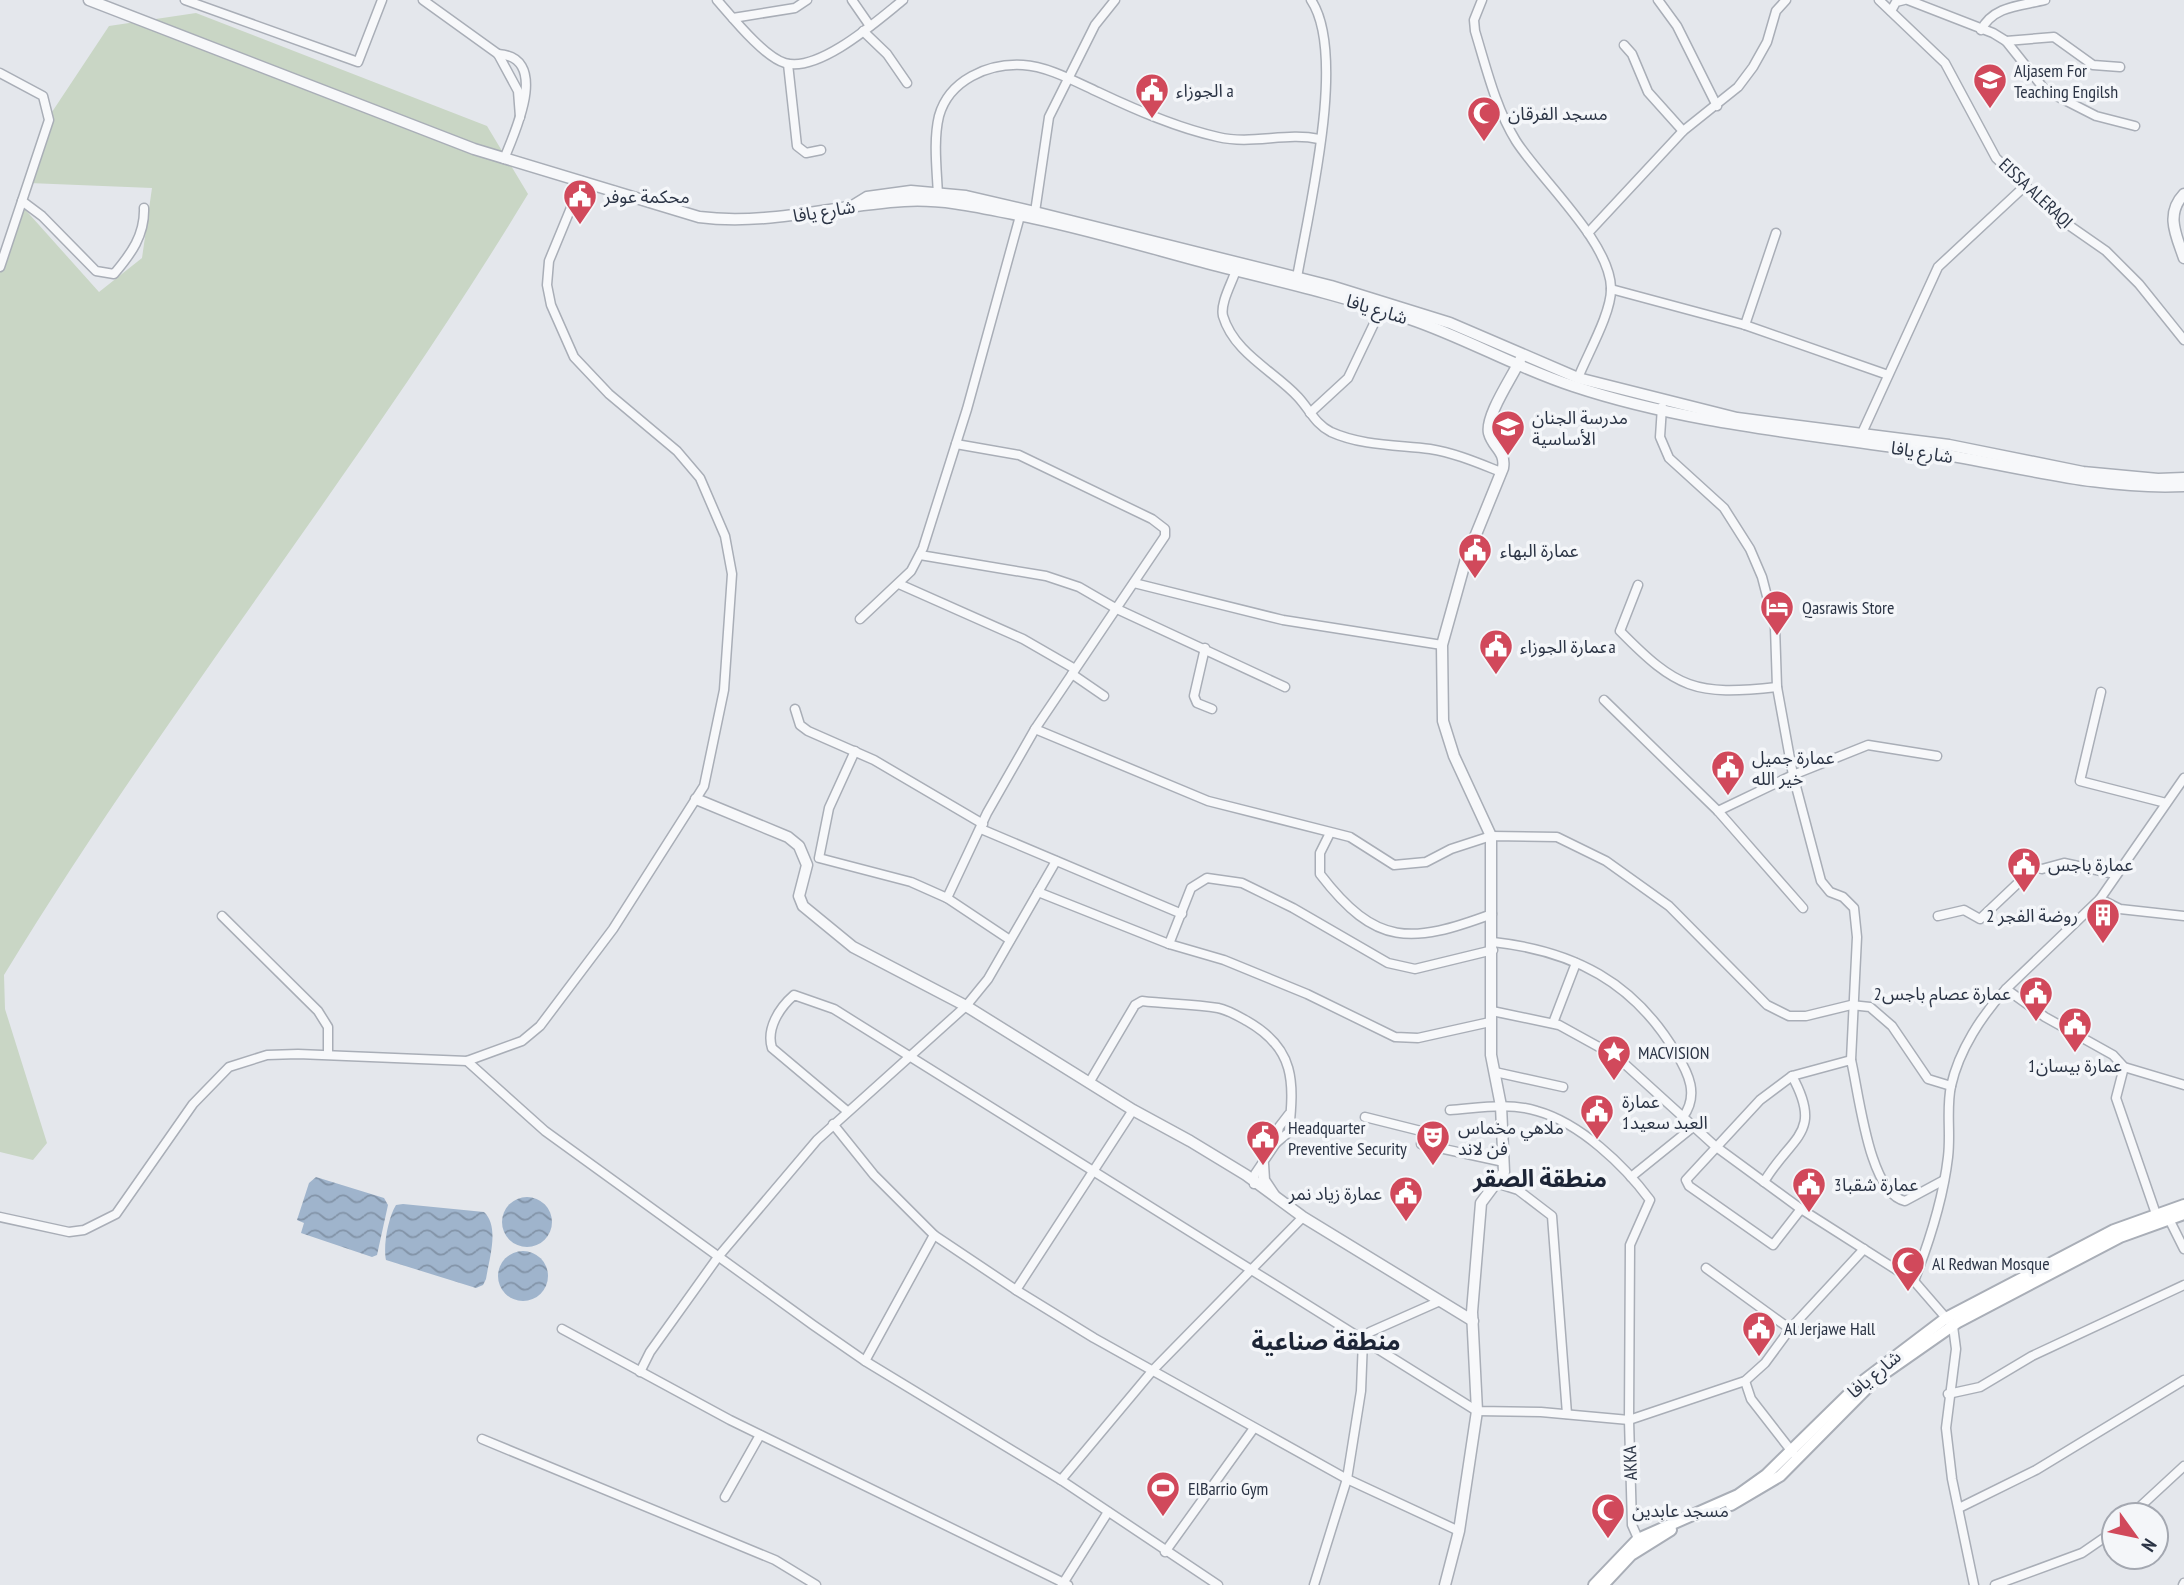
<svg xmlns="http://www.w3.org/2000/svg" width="2184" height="1585" font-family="'PT Sans Narrow','Noto Sans Arabic',sans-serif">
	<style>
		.grass { fill: #c9d6c5 }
		.water { fill: url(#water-waves) }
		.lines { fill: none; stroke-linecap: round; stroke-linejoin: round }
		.minor-casing { stroke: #a9aeb7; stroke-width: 11 }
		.tertiary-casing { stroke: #a9aeb7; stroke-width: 13 }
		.secondary-casing { stroke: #a9aeb7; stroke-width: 14 }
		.minor { stroke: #f7f8fa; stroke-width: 8 }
		.tertiary { stroke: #f7f8fa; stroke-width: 10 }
		.secondary { stroke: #fff; stroke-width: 10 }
		.labels { text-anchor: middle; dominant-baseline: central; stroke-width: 7; stroke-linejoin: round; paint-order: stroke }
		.poi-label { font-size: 18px; fill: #2b3445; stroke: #f4f6f9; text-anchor: start }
		.street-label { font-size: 18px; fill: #2b3445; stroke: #f4f6f9 }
		.district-label { font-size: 24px; font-weight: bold; fill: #1d2536; stroke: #f4f6f9 }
	</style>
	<defs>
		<pattern id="water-waves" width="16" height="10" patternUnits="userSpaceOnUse" patternTransform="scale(1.75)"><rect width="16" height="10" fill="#9fb4cc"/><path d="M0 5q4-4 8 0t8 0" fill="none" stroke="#8293a7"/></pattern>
	</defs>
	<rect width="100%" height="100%" fill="#e4e7ec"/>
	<path class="grass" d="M196 13 487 126 528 194C366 462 167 707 4 975L5 1009 47 1143 33 1160 0 1152V268L22 206 99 292 142 258 152 188 29 183 52 112 109 26Z"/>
	<g class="water">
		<path d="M316 1177 384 1198 388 1205 377 1255 372 1257 301 1233 304 1223 297 1220 309 1183Z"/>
		<circle cx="527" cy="1222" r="25"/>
		<path d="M403 1204 484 1212C500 1227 489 1259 486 1279L483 1285 476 1288 386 1260C383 1246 388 1218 396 1205Z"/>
		<circle cx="523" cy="1276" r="25"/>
	</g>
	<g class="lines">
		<g class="minor-casing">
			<g id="minor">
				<path d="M185 0 358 62 382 0"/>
				<path d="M423 0 498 54 518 91 520 117"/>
				<path d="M717 0C732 17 764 57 785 63 819 73 878 20 903 0"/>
				<path d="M852 0 870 26"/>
				<path d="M1482 0 1474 20 1475 31C1486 67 1496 109 1516 141 1541 180 1610 242 1611 288 1612 312 1587 355 1578 378"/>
				<path d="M1658 0 1677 26 1717 106"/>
				<path d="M1879 0 1945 63 1996 158 2060 219 2106 251 2139 284 2184 340"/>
				<path d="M1908 0 1993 33 2006 41 2045 90 2096 116 2135 126"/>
				<path d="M1891 11 1896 2 1904 0"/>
				<path d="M733 18 795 8 807 0"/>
				<path d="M1981 30C1994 5 2022 6 2045 0"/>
				<path d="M863 31 887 54 907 83"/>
				<path d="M2006 41 2054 37 2093 65 2120 67"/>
				<path d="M1624 45 1632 54 1648 92 1683 131"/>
				<path d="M498 54C551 57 514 134 504 159"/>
				<path d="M788 64 797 146 806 153 821 150"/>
				<path d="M0 73 43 96 49 120 22 201 42 216 96 271 114 274C131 254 145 235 144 208"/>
				<path d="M938 196C937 170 933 141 939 116 949 80 988 63 1023 65 1047 66 1076 82 1098 92 1136 110 1177 128 1218 137 1252 145 1286 132 1319 139"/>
				<path d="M1035 212 1049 117 1095 25 1115 0"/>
				<path d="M1588 233 1683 131 1738 87 1753 67 1767 42 1776 11 1786 0"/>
				<path d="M0 267 22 201"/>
				<path d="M1236 270C1232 283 1220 303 1223 316 1234 353 1274 371 1298 397 1310 410 1315 424 1331 432 1362 446 1398 445 1430 449 1455 453 1478 463 1501 472"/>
				<path d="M1296 283C1307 217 1348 55 1311 0"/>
				<path d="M1611 289 1745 325 1888 375"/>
				<path d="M1745 325 1776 233"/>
				<path d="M1662 407 1660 437 1669 458 1724 508 1750 549 1762 577 1775 627 1777 687 1793 775 1821 881 1830 892 1843 897 1854 908 1857 937 1851 1060"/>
				<path d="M1310 413 1348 378 1381 309"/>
				<path d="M1862 433 1938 267 2025 186"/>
				<path d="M956 444 1019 455 1152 519 1165 529V536L1035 729 987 813 947 898 1010 940"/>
				<path d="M920 555 1046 576 1079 587 1117 609 1285 687"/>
				<path d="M1134 583 1283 620 1442 645"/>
				<path d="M899 584 1023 639 1075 669"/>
				<path d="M1638 585 1620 631C1677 689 1695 696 1777 687"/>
				<path d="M860 619 911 571 923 548 967 409 1020 216"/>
				<path d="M1205 648 1194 696 1197 703 1212 709"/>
				<path d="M1072 674 1104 696"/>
				<path d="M2101 692 2080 781 2166 803"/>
				<path d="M1604 700 1718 811 1803 908"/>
				<path d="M795 709 800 725 808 731 874 760 983 824"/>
				<path d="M1035 729 1208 801 1350 837 1394 865 1426 862 1451 849 1491 836 1557 837 1606 861 1669 906 1767 1005 1789 1016H1806L1851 1005 1870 1007 1892 1026 1928 1079 1951 1086"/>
				<path d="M855 751 829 808 819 858 911 882 947 898"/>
				<path d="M1718 811 1793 775 1868 745 1937 756"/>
				<path d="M981 829 1182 914"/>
				<path d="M1330 833 1320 853V874C1376 947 1411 944 1492 914"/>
				<path d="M2021 864 2042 869 2064 863 2115 874"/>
				<path d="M1038 892 1169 944 1224 960 1307 994 1395 1037 1418 1038 1490 1022"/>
				<path d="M2100 899 2184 778"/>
				<path d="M222 916 318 1011 328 1027V1054"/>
				<path d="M1938 916 1964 910 1980 919 2035 867"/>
				<path d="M2184 916 2120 909 2100 899 2006 989 2045 1017 2113 1055 2124 1067 2184 1085"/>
				<path d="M1493 942C1574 951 1634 982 1676 1053 1689 1074 1699 1095 1683 1117"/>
				<path d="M1169 944 1191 888 1207 878 1242 883 1293 908 1388 963 1415 969 1493 950"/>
				<path d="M1492 1011 1559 1025 1617 1057 1715 1146 1801 1209 1914 1281 1953 1326 1956 1349 1946 1428 1952 1479 1974 1585"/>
				<path d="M1553 1023 1576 963"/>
				<path d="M467 1061 545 1131 813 1325 865 1361 1061 1480 1218 1585"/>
				<path d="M2124 1067 2116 1098 2156 1214"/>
				<path d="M1495 1072 1563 1087"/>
				<path d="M1089 1083 1135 1005 1142 1001C1167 1004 1193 1004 1218 1008 1228 1010 1238 1016 1247 1021 1296 1049 1294 1082 1289 1132L1276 1143 1279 1127 1289 1114"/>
				<path d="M1450 1110C1478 1108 1509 1102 1537 1111 1580 1123 1624 1165 1650 1200L1630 1245 1629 1420 1632 1525 1640 1543"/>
				<path d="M847 1111 772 1048C766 1029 779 1008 794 995L834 1009 1477 1411 1541 1412 1629 1420 1745 1381 1765 1363 1790 1329 1864 1249"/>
				<path d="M1365 1117 1425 1132 1421 1144 1504 1162"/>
				<path d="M833 1124 874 1175 934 1235 1016 1290 1094 1338 1347 1479 1459 1531"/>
				<path d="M1631 1177 1693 1127"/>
				<path d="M1764 1182C1791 1136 1824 1134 1792 1076"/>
				<path d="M1496 1183 1518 1190 1552 1216 1567 1414"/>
				<path d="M1254 1184 1255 1174 1276 1143"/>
				<path d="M1801 1209 1773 1245 1689 1186 1686 1180 1760 1100 1792 1076 1851 1060C1859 1093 1869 1194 1905 1201L1944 1180"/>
				<path d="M0 1217 69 1232 84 1230 116 1214 193 1104 229 1067 267 1055 298 1054 467 1061 522 1041 540 1026 613 929 704 786 724 690 732 574 725 536 700 478 677 451 609 394 574 357 551 305 547 285 549 261 582 181"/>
				<path d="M2169 1219 2184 1249"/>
				<path d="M1706 1268 1790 1329"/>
				<path d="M1914 1281C1930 1240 1943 1200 1948 1157 1951 1133 1946 1109 1951 1086 1959 1050 1982 1015 2006 989"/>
				<path d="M1016 1290 1133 1110"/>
				<path d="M562 1329 730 1420 1068 1585"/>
				<path d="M865 1361 934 1235"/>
				<path d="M640 1372 650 1352 718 1257 817 1140 966 1006 988 979 1056 861"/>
				<path d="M1745 1381 1751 1399 1793 1453"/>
				<path d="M1948 1394 1980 1387 2032 1356 2184 1285"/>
				<path d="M482 1439 775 1560 816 1585"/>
				<path d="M1061 1480 1153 1370 1303 1217"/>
				<path d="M725 1497 760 1435"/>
				<path d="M1959 1508 2036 1470 2184 1380"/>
				<path d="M2131 1515 2184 1466"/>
				<path d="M1165 1552 1254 1428"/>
				<path d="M1062 1585 1108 1512"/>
				<path d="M1314 1585 1347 1479 1361 1391 1363 1340 1370 1332 1440 1301"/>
				<path d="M1995 1585 2082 1553 2114 1531"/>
				<path d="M2183 1585 2184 1583"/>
			</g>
		</g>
		<g class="tertiary-casing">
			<g id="tertiary">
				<path d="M89 0 474 149 699 217C768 226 835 205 904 201 946 198 991 210 1033 218 1095 231 1157 250 1218 266 1282 282 1348 297 1410 319 1466 338 1517 368 1573 386 1690 425 1813 434 1934 453 2018 466 2098 490 2184 486"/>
				<path d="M2184 194C2165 214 2176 235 2184 258"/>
				<path d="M854 205 867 197 911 191 966 196 1035 212 1331 286 1450 323 1578 378 1737 418 1949 445 2083 472 2158 479 2184 478"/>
				<path d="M696 799 788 837 799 846 807 865 799 896 803 906 853 947 966 1006 1133 1110 1190 1141 1246 1175 1303 1217 1473 1321"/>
				<path d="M1263 1164 1264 1180 1274 1195"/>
				<path d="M1445 1585 1459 1531 1477 1411 1472 1312 1481 1203 1504 1172 1501 1106 1491 1055V836L1454 756 1443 721 1442 645 1466 559 1503 468C1506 451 1493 448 1489 433 1485 416 1513 376 1520 360"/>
			</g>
		</g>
		<g class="secondary-casing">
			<g id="secondary">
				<path d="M1731 1505 1780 1476 1875 1380 1958 1322 2120 1237 2184 1214"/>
				<path d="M1594 1585 1638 1539 1738 1495 1766 1475 1859 1384 1946 1318 2114 1230 2184 1205"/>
				<path d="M1603 1585 1631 1555 1671 1530"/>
			</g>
		</g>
		<use href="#minor" class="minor"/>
		<use href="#tertiary" class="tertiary"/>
		<use href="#secondary" class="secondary"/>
	</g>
	<defs>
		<g id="school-pin" transform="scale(1.75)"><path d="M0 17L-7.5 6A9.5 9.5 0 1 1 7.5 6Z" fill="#d1495b" stroke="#f4f6f9"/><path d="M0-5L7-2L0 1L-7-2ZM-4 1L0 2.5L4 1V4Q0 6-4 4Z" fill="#fff"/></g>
		<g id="civic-pin" transform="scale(1.75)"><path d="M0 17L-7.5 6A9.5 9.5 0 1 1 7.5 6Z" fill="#d1495b" stroke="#f4f6f9"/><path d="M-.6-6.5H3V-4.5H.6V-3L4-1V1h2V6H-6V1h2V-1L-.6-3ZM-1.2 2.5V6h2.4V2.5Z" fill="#fff"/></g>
		<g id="mosque-pin" transform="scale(1.75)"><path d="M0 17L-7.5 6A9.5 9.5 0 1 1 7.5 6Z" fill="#d1495b" stroke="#f4f6f9"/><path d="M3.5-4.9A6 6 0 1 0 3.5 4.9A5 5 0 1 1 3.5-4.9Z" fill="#fff"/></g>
		<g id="hotel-pin" transform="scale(1.75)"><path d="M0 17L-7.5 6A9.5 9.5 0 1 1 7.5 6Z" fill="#d1495b" stroke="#f4f6f9"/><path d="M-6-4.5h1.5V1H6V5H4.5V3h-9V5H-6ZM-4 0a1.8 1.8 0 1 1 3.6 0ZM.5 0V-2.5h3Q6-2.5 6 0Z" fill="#fff"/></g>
		<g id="building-pin" transform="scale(1.75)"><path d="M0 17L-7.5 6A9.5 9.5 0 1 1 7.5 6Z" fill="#d1495b" stroke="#f4f6f9"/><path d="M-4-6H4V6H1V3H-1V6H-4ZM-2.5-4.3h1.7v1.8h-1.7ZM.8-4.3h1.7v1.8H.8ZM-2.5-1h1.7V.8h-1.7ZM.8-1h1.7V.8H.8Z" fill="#fff"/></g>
		<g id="sight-pin" transform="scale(1.75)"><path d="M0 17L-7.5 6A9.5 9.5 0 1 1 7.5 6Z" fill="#d1495b" stroke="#f4f6f9"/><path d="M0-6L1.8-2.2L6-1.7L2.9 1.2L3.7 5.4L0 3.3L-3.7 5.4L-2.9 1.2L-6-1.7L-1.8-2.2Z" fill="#fff"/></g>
		<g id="theatre-pin" transform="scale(1.75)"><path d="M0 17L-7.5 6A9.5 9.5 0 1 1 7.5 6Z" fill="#d1495b" stroke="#f4f6f9"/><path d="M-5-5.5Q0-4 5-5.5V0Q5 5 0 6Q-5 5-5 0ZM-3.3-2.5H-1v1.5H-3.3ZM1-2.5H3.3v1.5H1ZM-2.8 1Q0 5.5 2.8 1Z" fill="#fff"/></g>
		<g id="stadium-pin" transform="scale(1.75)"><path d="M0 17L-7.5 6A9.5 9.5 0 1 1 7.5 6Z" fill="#d1495b" stroke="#f4f6f9"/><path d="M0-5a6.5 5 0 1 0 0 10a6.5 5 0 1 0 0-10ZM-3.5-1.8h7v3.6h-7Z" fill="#fff"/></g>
	</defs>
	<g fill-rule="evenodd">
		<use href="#school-pin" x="1990" y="80"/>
		<use href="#civic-pin" x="1152" y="90"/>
		<use href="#mosque-pin" x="1484" y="113"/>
		<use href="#civic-pin" x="580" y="196"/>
		<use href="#school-pin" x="1508" y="427"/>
		<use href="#civic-pin" x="1475" y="550"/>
		<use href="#hotel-pin" x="1777" y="607"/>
		<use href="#civic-pin" x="1496" y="646"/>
		<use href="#civic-pin" x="1728" y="767"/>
		<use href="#civic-pin" x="2024" y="864"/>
		<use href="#building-pin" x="2103" y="915"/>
		<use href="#civic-pin" x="2036" y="993"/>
		<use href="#civic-pin" x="2075" y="1024"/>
		<use href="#sight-pin" x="1614" y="1052"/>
		<use href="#civic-pin" x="1597" y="1111"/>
		<use href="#civic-pin" x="1263" y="1137"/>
		<use href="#theatre-pin" x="1433" y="1137"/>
		<use href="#civic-pin" x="1809" y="1184"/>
		<use href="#civic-pin" x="1406" y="1193"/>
		<use href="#mosque-pin" x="1908" y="1263"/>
		<use href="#civic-pin" x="1759" y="1328"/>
		<use href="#stadium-pin" x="1163" y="1488"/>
		<use href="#mosque-pin" x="1608" y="1510"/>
	</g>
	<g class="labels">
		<g class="poi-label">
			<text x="2014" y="70">Aljasem For<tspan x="2014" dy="21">Teaching Engilsh</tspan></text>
			<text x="1176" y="90">الجوزاء a</text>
			<text x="1508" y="113">مسجد الفرقان</text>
			<text x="604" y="196">محكمة عوفر</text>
			<text x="1532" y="417">مدرسة الجنان<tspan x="1532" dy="21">الأساسية</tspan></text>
			<text x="1500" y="550">عمارة البهاء</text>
			<text x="1802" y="607">Qasrawis Store</text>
			<text x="1520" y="646">عمارة الجوزاءa</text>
			<text x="1752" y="757">عمارة جميل<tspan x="1752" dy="21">خير الله</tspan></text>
			<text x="2048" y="864">عمارة باجس</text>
			<text x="2078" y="915" text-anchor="end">روضة الفجر 2</text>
			<text x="2011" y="993" text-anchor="end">عمارة عصام باجس2</text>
			<text x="1638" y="1052">MACVISION</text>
			<text x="2075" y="1065" text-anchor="middle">عمارة بيسان1</text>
			<text x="1622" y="1101">عمارة<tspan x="1622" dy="21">العبد سعيد1</tspan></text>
			<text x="1288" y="1127">Headquarter<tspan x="1288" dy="21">Preventive Security</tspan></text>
			<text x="1458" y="1127">ملاهي مخماس<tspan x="1458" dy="21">فن لاند</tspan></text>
			<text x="1834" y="1184">عمارة شقبا3</text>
			<text x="1382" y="1193" text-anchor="end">عمارة زياد نمر</text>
			<text x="1932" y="1263">Al Redwan Mosque</text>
			<text x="1784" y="1328">Al Jerjawe Hall</text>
			<text x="1188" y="1488">ElBarrio Gym</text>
			<text x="1632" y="1510">مسجد عابدين</text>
		</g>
		<g class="street-label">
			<text transform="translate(2036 193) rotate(43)">EISSA ALERAQI</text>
			<text transform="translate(824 211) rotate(-9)">شارع يافا</text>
			<text transform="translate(1377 309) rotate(17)">شارع يافا</text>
			<text transform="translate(1922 452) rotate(9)">شارع يافا</text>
			<text transform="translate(1874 1374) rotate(-40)">شارع يافا</text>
			<text transform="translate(1630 1463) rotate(-92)">AKKA</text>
		</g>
		<g class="district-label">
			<text x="1540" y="1178">منطقة الصقر</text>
			<text x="1326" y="1341">منطقة صناعية</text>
		</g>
	</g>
	<g transform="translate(2135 1536) rotate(123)"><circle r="33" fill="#f4f6f9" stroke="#a4a8b1" stroke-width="2"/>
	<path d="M0-5L12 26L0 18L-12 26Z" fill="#d1495b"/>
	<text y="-10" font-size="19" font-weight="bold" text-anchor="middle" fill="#2b3445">N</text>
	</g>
</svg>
